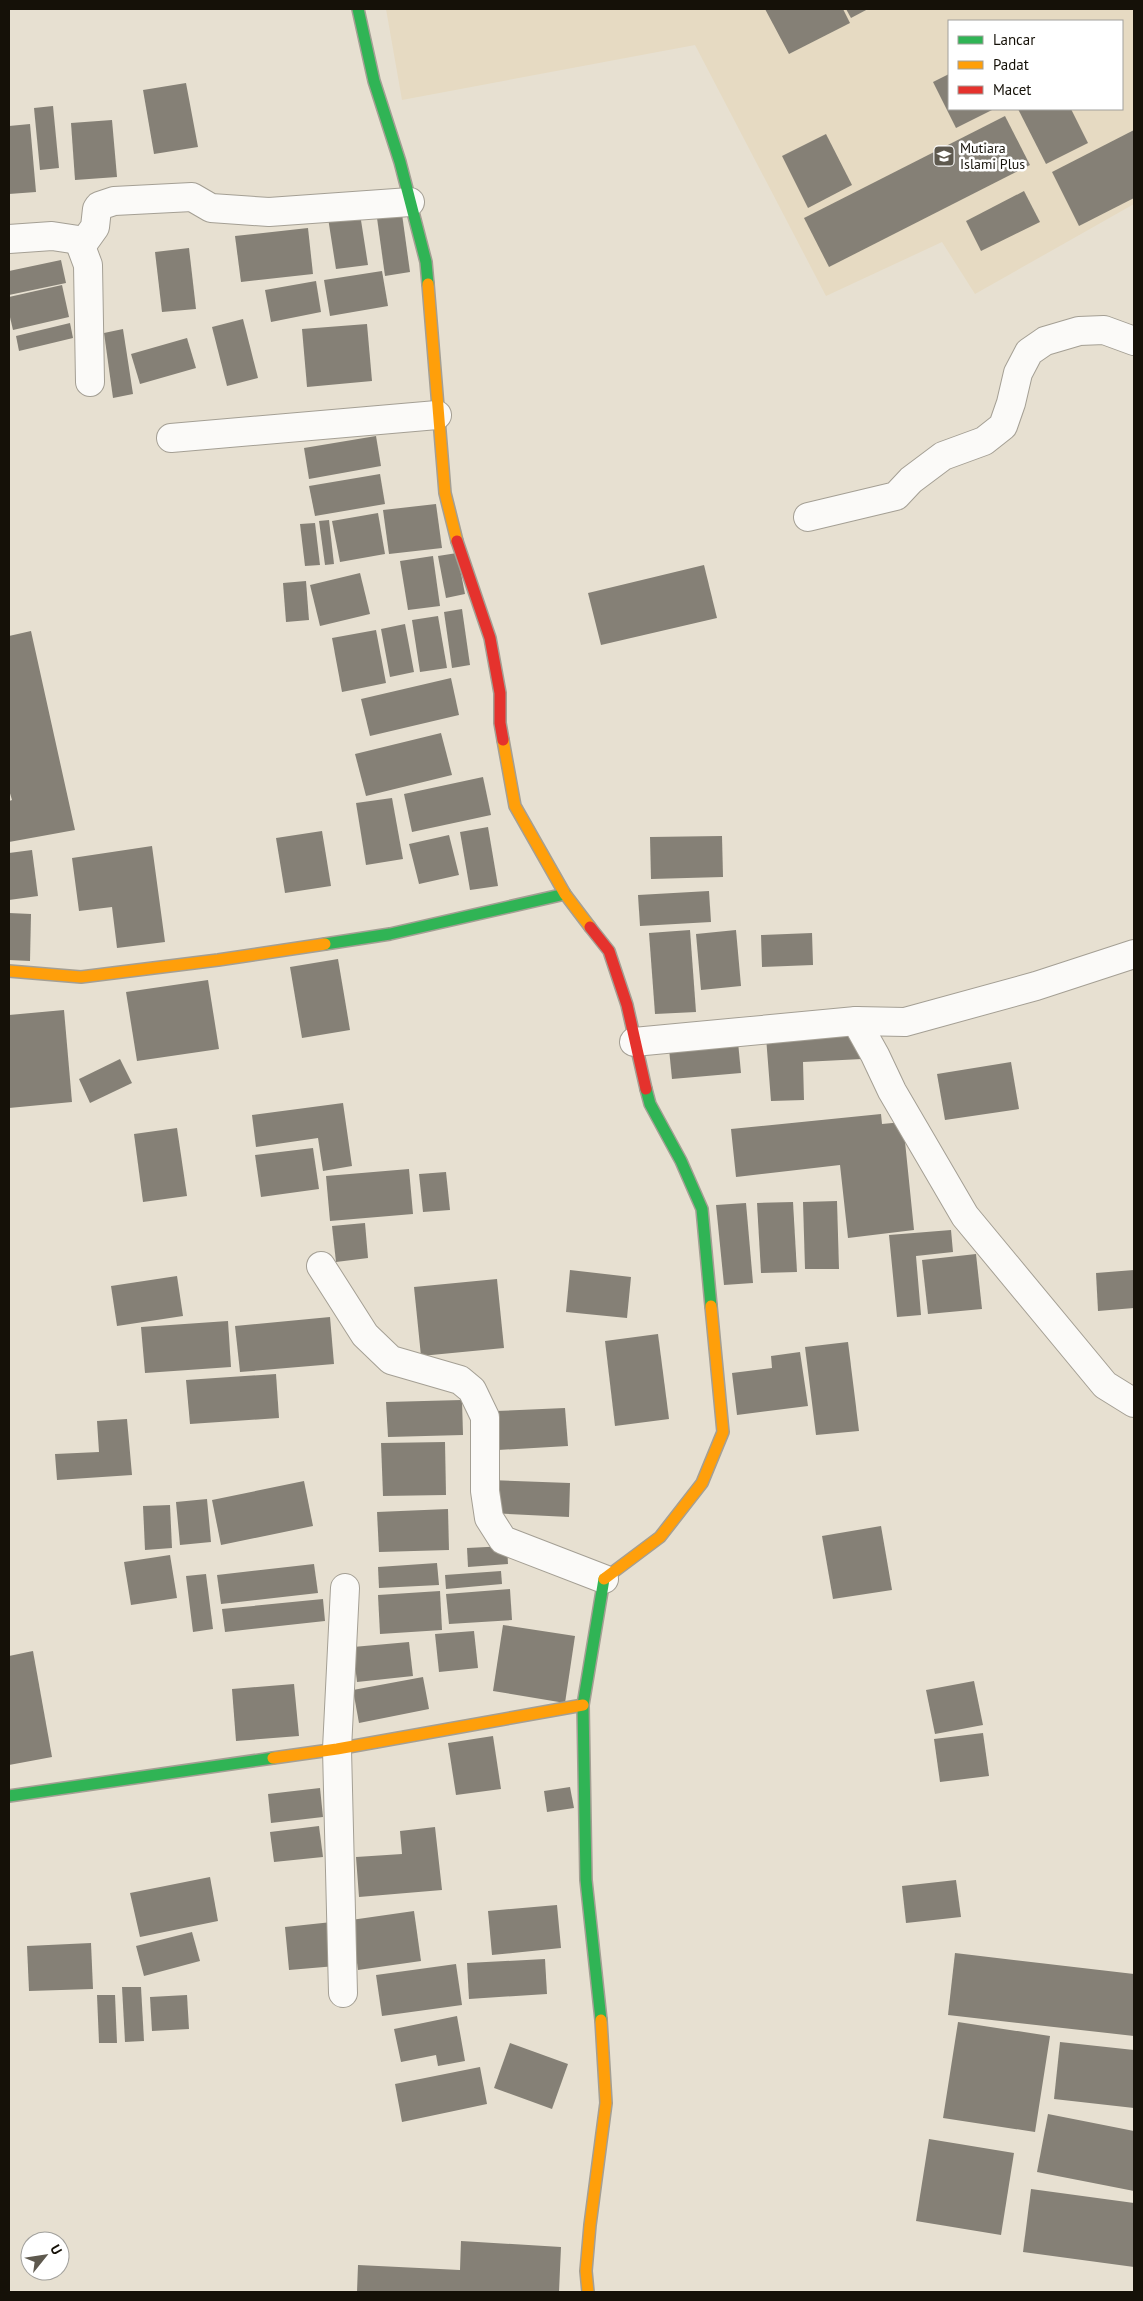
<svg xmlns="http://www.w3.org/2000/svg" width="1143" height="2301" font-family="'PT Sans',sans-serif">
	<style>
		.built { fill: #e6dac2; fill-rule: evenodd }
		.building { fill: #858076 }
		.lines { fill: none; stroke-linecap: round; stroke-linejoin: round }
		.street-casing { stroke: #a49f94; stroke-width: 30 }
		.fast-casing { stroke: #a49f94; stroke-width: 14 }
		.slow-casing { stroke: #a49f94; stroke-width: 14 }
		.jam-casing { stroke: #a49f94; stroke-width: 14 }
		.street { stroke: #fbfaf8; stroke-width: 28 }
		.fast { stroke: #30b455; stroke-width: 11 }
		.slow { stroke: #ff9f0a; stroke-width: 11 }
		.jam { stroke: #e5322d; stroke-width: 11 }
		.labels { text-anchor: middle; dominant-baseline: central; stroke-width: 5; stroke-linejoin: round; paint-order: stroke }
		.poi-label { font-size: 14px; fill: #151108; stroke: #fff; text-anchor: start }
	</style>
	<rect width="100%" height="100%" fill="#e7e0d1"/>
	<path class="built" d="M386 9H1134V204L975 294 942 242 826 296 695 45 402 100ZM949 21H1122V109H949Z"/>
	<g class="building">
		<path d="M765 9H843L850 23 789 54Z"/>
		<path d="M846 9H868L851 18Z"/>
		<path d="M949 74V109H994L956 128 933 82Z"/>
		<path d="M186 83 198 147 154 154 143 90Z"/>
		<path d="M53 106 59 168 40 170 34 108Z"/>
		<path d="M1018 109H1071L1088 143 1046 164Z"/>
		<path d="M1005 116 1030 165 829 267 804 218Z"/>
		<path d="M112 120 117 177 75 180 71 123Z"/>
		<path d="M30 124 36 192 9 194V126Z"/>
		<path d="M1134 130V198L1079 226 1052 172Z"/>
		<path d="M826 134 852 185 808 208 782 156Z"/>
		<path d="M1024 191 1040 222 981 251 966 221Z"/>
		<path d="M360 214 368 265 336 269 328 218Z"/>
		<path d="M402 214 410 272 385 276 377 218Z"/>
		<path d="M308 228 313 274 241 282 235 236Z"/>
		<path d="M189 248 196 309 162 312 155 252Z"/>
		<path d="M61 260 66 283 9 295V271Z"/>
		<path d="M382 271 388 306 330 316 324 280Z"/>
		<path d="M316 281 321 312 271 322 265 290Z"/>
		<path d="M62 285 69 317 13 330 9 313V297Z"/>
		<path d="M243 319 258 378 227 386 212 327Z"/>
		<path d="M70 323 73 338 19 351 16 336Z"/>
		<path d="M367 324 372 381 307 387 302 329Z"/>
		<path d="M123 329 133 394 113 398 104 333Z"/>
		<path d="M187 338 196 368 140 384 131 354Z"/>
		<path d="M376 436 381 466 309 479 304 448Z"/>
		<path d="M380 474 385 504 315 516 309 486Z"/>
		<path d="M436 504 442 548 389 554 383 510Z"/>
		<path d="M378 513 385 554 340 562 332 521Z"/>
		<path d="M329 520 334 564 325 565 319 521Z"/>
		<path d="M315 523 320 565 305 566 300 524Z"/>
		<path d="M457 553 465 594 446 598 438 556Z"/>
		<path d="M433 556 440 606 408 610 400 561Z"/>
		<path d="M704 565 717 618 601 645 588 593Z"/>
		<path d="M360 573 370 614 320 626 310 585Z"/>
		<path d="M306 581 309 620 286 622 283 583Z"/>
		<path d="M462 609 470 665 452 668 444 612Z"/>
		<path d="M438 616 447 668 420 672 412 620Z"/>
		<path d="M405 624 414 672 390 677 381 629Z"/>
		<path d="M376 630 386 683 342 692 332 638Z"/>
		<path d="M31 631 75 830 9 842V801L12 800 9 790V636Z"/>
		<path d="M451 678 459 715 370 736 361 699Z"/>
		<path d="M441 733 452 775 366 796 355 754Z"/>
		<path d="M483 777 491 815 412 832 404 794Z"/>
		<path d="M392 798 403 859 366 865 356 803Z"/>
		<path d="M488 827 498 886 470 890 460 832Z"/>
		<path d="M322 831 331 886 285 893 276 838Z"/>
		<path d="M449 835 459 875 419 884 409 844Z"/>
		<path d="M722 836 723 877 651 879 650 837Z"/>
		<path d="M152 846 165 942 117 948 112 907 79 911 72 858Z"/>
		<path d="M32 850 38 896 9 900V853Z"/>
		<path d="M709 891 711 922 640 926 638 895Z"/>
		<path d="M9 913 31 914 30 961 9 960Z"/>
		<path d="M690 930 696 1012 655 1014 649 933Z"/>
		<path d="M736 930 741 986 701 990 696 934Z"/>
		<path d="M812 933 813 965 762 967 761 935Z"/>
		<path d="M338 959 350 1030 302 1038 290 967Z"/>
		<path d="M208 980 219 1049 137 1061 126 992Z"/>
		<path d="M64 1010 72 1102 9 1108V1015Z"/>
		<path d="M860 1034 862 1059 803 1062 804 1100 771 1101 766 1037Z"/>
		<path d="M738 1042 741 1073 672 1079 669 1049Z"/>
		<path d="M120 1059 132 1083 90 1103 79 1079Z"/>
		<path d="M1011 1062 1019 1109 945 1120 937 1074Z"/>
		<path d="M343 1103 352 1166 323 1171 318 1138 256 1147 252 1115Z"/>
		<path d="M881 1114 882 1124 903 1122 914 1230 848 1238 840 1165 736 1177 731 1129Z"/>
		<path d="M177 1128 187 1196 143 1202 134 1134Z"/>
		<path d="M313 1148 319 1189 261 1197 255 1155Z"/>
		<path d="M409 1169 413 1214 330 1221 326 1176Z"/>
		<path d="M446 1172 450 1210 423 1212 419 1174Z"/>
		<path d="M837 1201 839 1269H805L803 1202Z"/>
		<path d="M793 1202 797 1272 761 1273 757 1203Z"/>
		<path d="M746 1203 753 1283 724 1285 716 1205Z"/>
		<path d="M365 1223 368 1258 336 1262 332 1226Z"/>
		<path d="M951 1230 953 1252 916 1256 921 1315 897 1317 889 1235Z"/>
		<path d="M976 1254 982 1309 928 1314 922 1260Z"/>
		<path d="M570 1270 631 1277 627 1318 566 1312Z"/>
		<path d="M1134 1270V1308L1098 1311 1096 1273Z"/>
		<path d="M177 1276 183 1316 117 1326 111 1286Z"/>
		<path d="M497 1279 504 1348 421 1356 414 1287Z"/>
		<path d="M330 1317 334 1364 240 1372 235 1326Z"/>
		<path d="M228 1321 231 1367 145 1373 141 1327Z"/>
		<path d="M658 1334 669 1419 615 1426 605 1341Z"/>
		<path d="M848 1342 859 1431 816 1435 805 1347Z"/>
		<path d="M800 1352 808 1406 737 1415 732 1373 772 1368 771 1356Z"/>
		<path d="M276 1374 279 1418 190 1424 186 1380Z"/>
		<path d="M462 1400 463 1435 388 1437 386 1402Z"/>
		<path d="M565 1408 568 1446 498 1450 496 1411Z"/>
		<path d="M127 1419 132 1475 57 1480 55 1454 99 1452 97 1421Z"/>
		<path d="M445 1442 446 1495 383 1496 381 1443Z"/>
		<path d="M490 1480 570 1483 569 1517 489 1513Z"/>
		<path d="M304 1481 313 1526 221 1545 212 1500Z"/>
		<path d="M207 1499 211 1542 180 1545 176 1502Z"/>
		<path d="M170 1505 172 1548 145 1550 143 1506Z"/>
		<path d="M448 1509 449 1550 379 1552 377 1512Z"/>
		<path d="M881 1526 892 1590 833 1599 822 1536Z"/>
		<path d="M507 1546 508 1564 468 1567 467 1548Z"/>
		<path d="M170 1555 177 1598 131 1605 124 1562Z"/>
		<path d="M437 1563 439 1585 379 1588 378 1567Z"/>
		<path d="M314 1564 318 1593 221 1604 217 1575Z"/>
		<path d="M501 1571 502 1584 446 1589 445 1575Z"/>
		<path d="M206 1574 213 1629 193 1632 186 1576Z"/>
		<path d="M510 1589 512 1620 449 1624 446 1594Z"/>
		<path d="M440 1591 442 1630 380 1634 378 1595Z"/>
		<path d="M323 1599 325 1621 225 1632 222 1609Z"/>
		<path d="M503 1625 575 1636 565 1703 493 1691Z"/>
		<path d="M474 1631 478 1668 439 1672 435 1634Z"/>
		<path d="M409 1642 413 1676 357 1682 353 1647Z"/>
		<path d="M33 1651 52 1757 9 1765V1656Z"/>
		<path d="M423 1677 429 1709 359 1723 353 1690Z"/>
		<path d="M974 1681 983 1725 935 1734 926 1690Z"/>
		<path d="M294 1684 299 1736 236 1741 232 1689Z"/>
		<path d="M983 1733 989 1776 940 1782 934 1739Z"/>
		<path d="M493 1736 501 1789 456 1795 448 1743Z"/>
		<path d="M570 1787 574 1808 547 1812 544 1791Z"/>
		<path d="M320 1788 323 1817 271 1823 268 1794Z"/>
		<path d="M319 1826 323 1857 274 1862 270 1832Z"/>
		<path d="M435 1827 442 1890 359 1897 356 1857 402 1854 400 1831Z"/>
		<path d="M210 1877 218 1921 140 1937 130 1893Z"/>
		<path d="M956 1880 961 1917 906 1923 902 1886Z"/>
		<path d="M557 1905 561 1948 492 1955 488 1911Z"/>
		<path d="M414 1911 421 1961 358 1970 351 1920Z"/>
		<path d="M332 1922 336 1966 289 1970 285 1927Z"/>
		<path d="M192 1932 200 1961 144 1976 136 1946Z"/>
		<path d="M91 1943 93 1989 29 1991 27 1946Z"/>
		<path d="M955 1953 1134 1974V2036L948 2015Z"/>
		<path d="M545 1959 547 1994 469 1999 467 1963Z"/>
		<path d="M456 1964 462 2005 382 2016 376 1975Z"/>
		<path d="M122 1987H141L144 2041 125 2042Z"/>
		<path d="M97 1995H115L117 2043H99Z"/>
		<path d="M187 1995 189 2029 152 2031 150 1997Z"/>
		<path d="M457 2016 465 2061 438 2066 436 2055 401 2062 394 2029Z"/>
		<path d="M958 2022 1050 2036 1035 2132 943 2118Z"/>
		<path d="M1060 2042 1134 2050V2108L1054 2099Z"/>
		<path d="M510 2043 568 2064 552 2109 494 2088Z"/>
		<path d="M480 2067 487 2104 402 2122 395 2084Z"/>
		<path d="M1048 2114 1134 2131V2191L1037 2172Z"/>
		<path d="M929 2139 1014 2153 1001 2235 916 2221Z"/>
		<path d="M1031 2189 1134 2203V2267L1023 2252Z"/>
		<path d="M461 2241 561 2247 559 2292H357L358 2265 460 2270Z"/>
	</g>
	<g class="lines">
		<g class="street-casing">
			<g id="street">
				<path d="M9 239 52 236 85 241 95 227 97 209 99 206 114 201 192 197 211 208 269 212 410 202"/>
				<path d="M79 241 88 265 90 382"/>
				<path d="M171 438 437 415"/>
				<path d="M808 517 896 496 911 480 943 456 984 441 1003 426 1011 403 1018 373 1029 352 1045 341 1079 331 1104 330 1134 341"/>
				<path d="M856 1021 875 1055 892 1091 965 1216 1105 1385 1134 1403"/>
				<path d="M634 1042 856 1021 905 1022 1036 986 1134 954"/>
				<path d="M321 1266 365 1335 391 1360 460 1380 472 1390 485 1417V1491L489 1518 503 1540 604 1579"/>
				<path d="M343 1993 337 1749 345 1588"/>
			</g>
		</g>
		<g class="fast-casing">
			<g id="fast">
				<path d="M358 9 374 81 400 162 426 262 428 284"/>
				<path d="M325 944 390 934 565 894"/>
				<path d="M646 1089 650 1104 681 1161 702 1209 711 1306"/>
				<path d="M9 1796 273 1758"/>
				<path d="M601 2020 586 1880 583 1705 604 1579"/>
			</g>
		</g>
		<g class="slow-casing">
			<g id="slow">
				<path d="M428 284 445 493 457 541"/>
				<path d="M503 740 515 806 565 894 590 927"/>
				<path d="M9 971 81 977 218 960 325 944"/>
				<path d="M604 1579 660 1537 702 1483 723 1432 711 1306"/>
				<path d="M273 1758 337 1749 583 1705"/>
				<path d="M588 2292 586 2271 590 2225 606 2103 601 2020"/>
			</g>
		</g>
		<g class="jam-casing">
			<g id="jam">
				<path d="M457 541 490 638 500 693V723L503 740"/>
				<path d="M590 927 609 951 627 1005 646 1089"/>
			</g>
		</g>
		<use href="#street" class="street"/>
		<use href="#fast" class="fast"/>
		<use href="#slow" class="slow"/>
		<use href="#jam" class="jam"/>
	</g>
	<defs>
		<g id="school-square" transform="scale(1.125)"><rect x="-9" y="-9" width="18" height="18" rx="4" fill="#5e594e" stroke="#fff"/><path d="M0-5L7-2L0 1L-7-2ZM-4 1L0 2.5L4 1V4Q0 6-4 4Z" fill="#fff"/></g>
	</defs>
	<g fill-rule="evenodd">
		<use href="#school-square" x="944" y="156"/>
	</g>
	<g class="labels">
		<g class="poi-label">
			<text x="960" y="148">Mutiara<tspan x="960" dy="16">Islami Plus</tspan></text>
		</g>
	</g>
	<rect width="1143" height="2301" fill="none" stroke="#151108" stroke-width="20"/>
	<rect x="948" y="20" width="175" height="90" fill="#ffffff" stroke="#a1a09c"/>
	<rect x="958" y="36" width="25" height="8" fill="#30b455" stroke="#a1a09c"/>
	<text x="993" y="45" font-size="15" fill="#151108">Lancar</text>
	<rect x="958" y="61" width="25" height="8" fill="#ff9f0a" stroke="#a1a09c"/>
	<text x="993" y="70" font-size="15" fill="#151108">Padat</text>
	<rect x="958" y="86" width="25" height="8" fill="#e5322d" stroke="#a1a09c"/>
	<text x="993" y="95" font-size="15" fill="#151108">Macet</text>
	<g transform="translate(45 2256) rotate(60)"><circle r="24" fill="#ffffff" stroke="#a1a09c"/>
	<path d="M0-4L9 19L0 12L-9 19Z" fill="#5e594e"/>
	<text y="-8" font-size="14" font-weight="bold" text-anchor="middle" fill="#151108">U</text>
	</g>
</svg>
